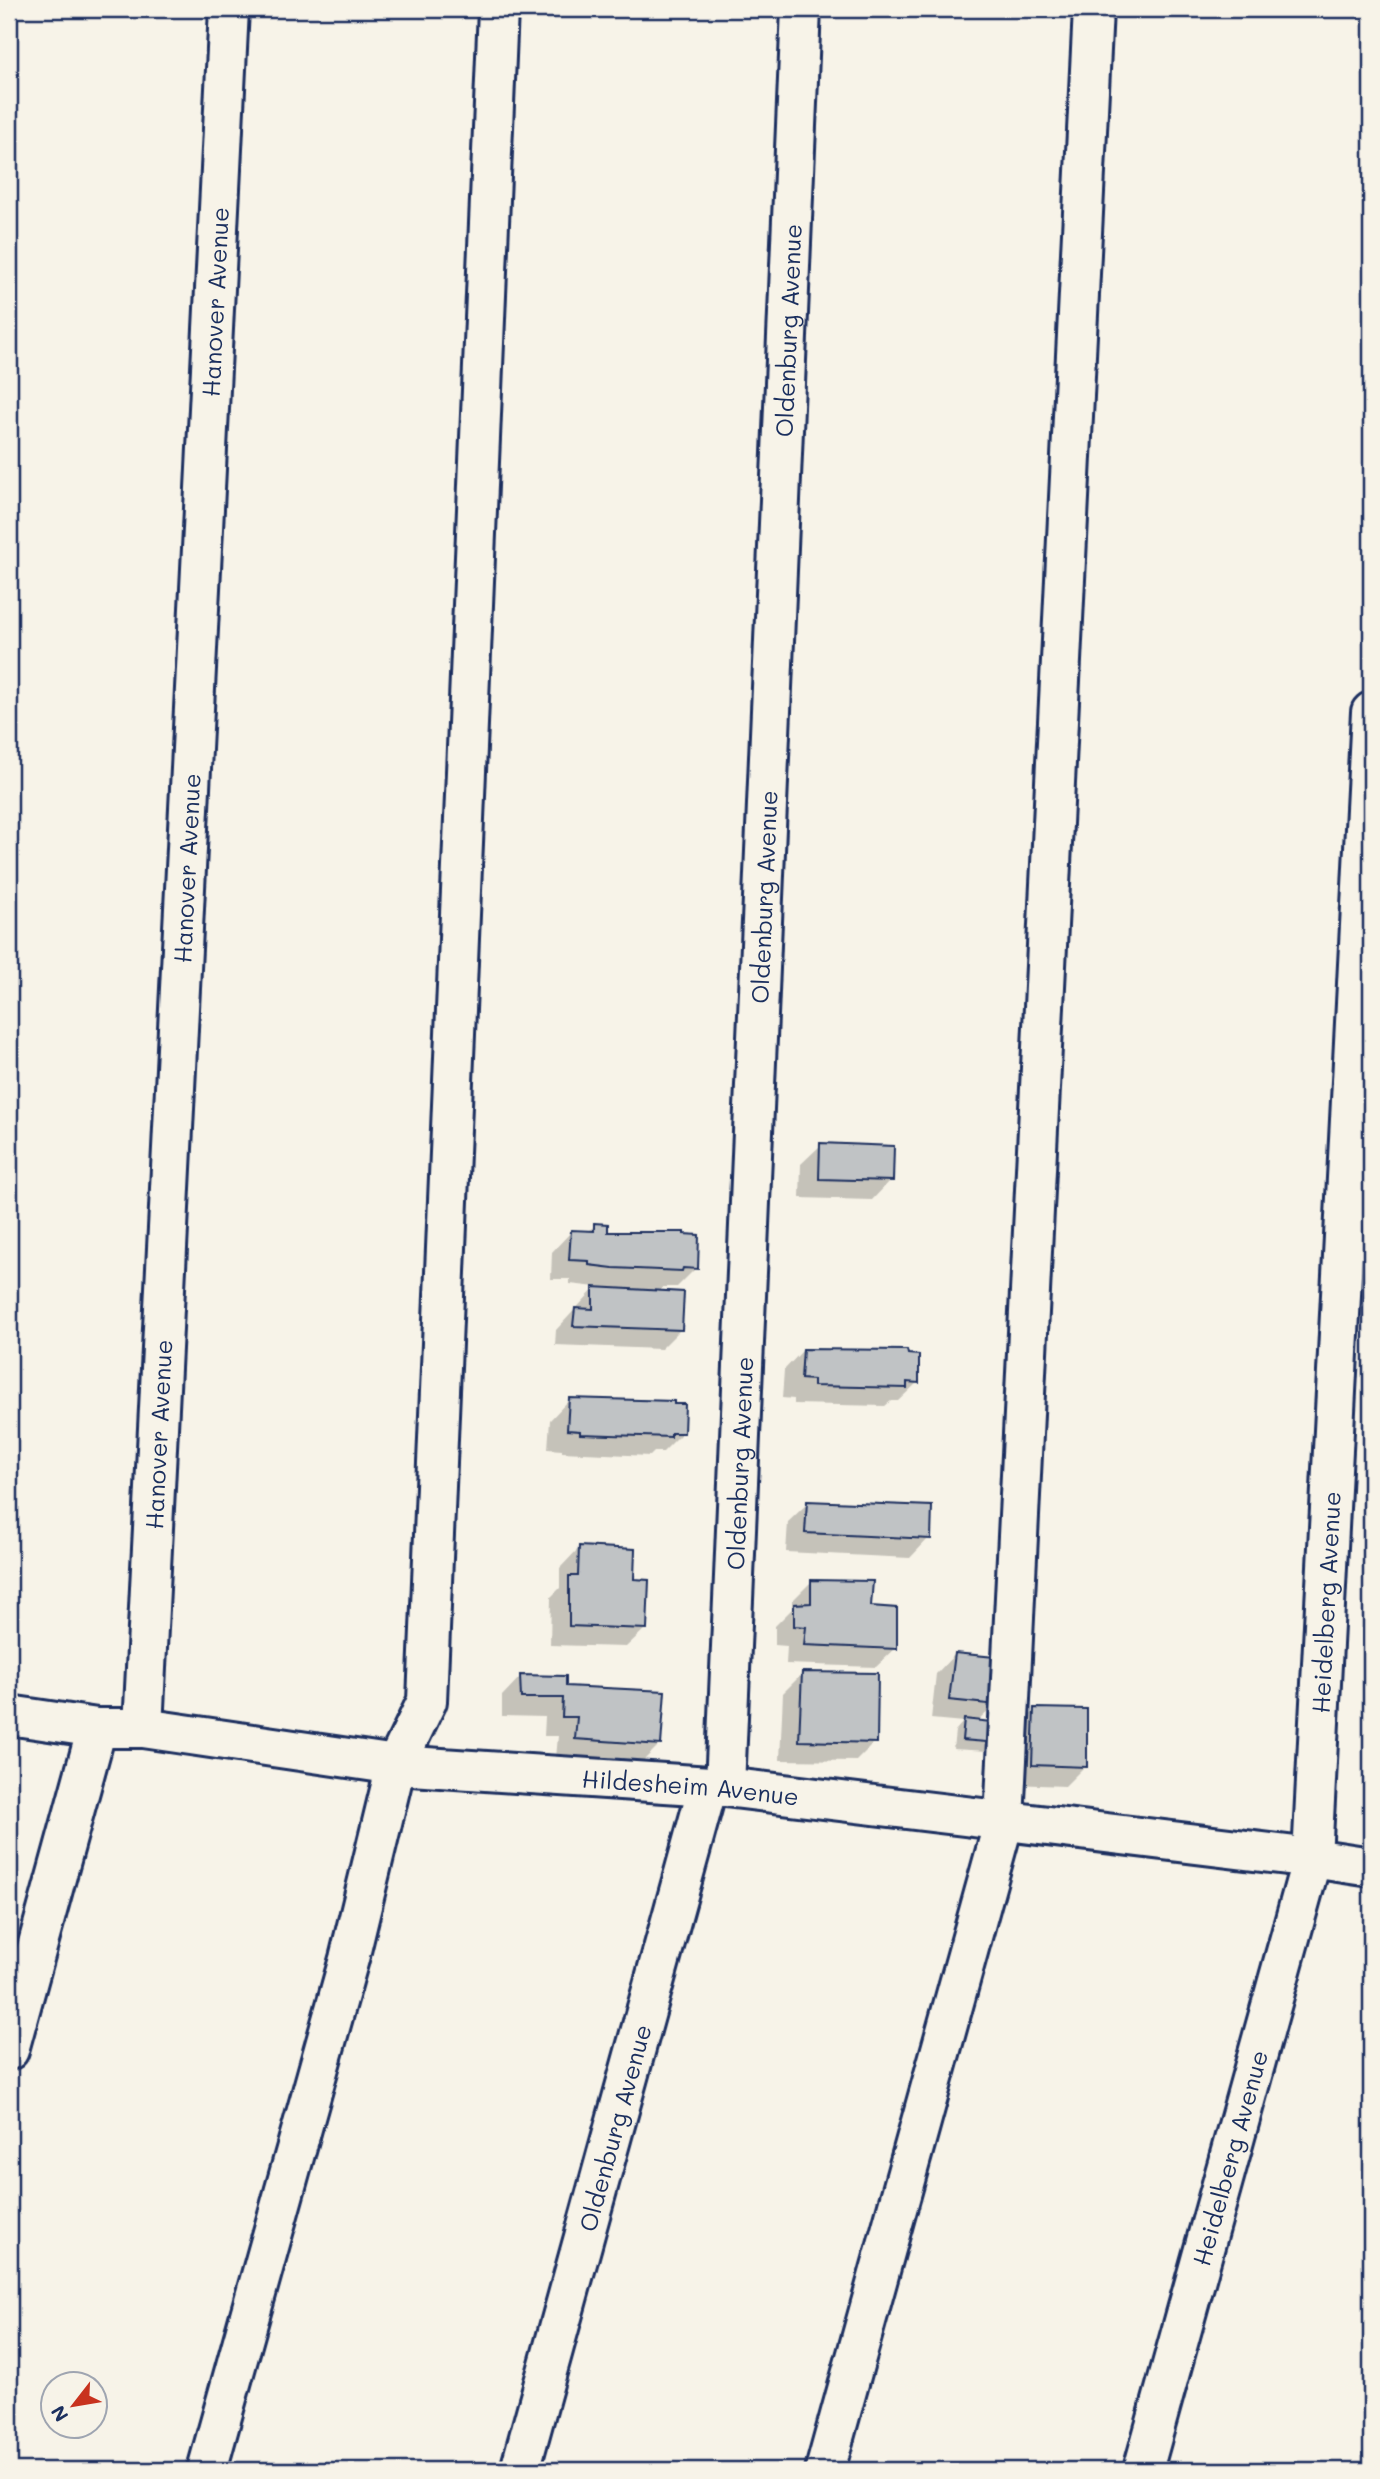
<svg xmlns="http://www.w3.org/2000/svg" width="1380" height="2479" font-family="Mali,sans-serif">
	<style>
		.shadow { fill: #0003 }
		.building { fill: #c0c3c5; stroke: #1b2f5e; stroke-width: 2 }
		.lines { fill: none; stroke-linecap: round; stroke-linejoin: round }
		.minor-casing { stroke: #1b2f5e; stroke-width: 44 }
		.minor { stroke: #f7f3e8; stroke-width: 38 }
		.labels { text-anchor: middle; dominant-baseline: central; stroke-width: 7; stroke-linejoin: round; paint-order: stroke }
		.street-label { font-size: 24px; fill: #1b2f5e; stroke: #f7f3e8 }
	</style>
	<rect width="100%" height="100%" fill="#f7f3e8"/>
	<filter id="ink" filterUnits="userSpaceOnUse"><feTurbulence type="fractalNoise" baseFrequency=".0143" numOctaves="2"/><feDisplacementMap in="SourceGraphic" scale="14" xChannelSelector="R" yChannelSelector="G"/><feConvolveMatrix kernelMatrix="1 2 1 2 8 2 1 2 1" color-interpolation-filters="sRGB"/></filter>
	<g filter="url(#ink)">
		<g class="shadow">
			<path d="M821 1145 891 1180 872 1200 800 1198 801 1164Z"/>
			<path d="M595 1225 607 1234 696 1268 677 1287H663L658 1292 681 1329 661 1349 555 1345 556 1330 596 1287 570 1284V1279H551L552 1252 571 1232 587 1233Z"/>
			<path d="M803 1350 918 1382 898 1401H891L885 1406 794 1404V1399L782 1398 784 1370Z"/>
			<path d="M569 1400 682 1433 663 1452H654L650 1456 562 1452V1450L548 1449 550 1420Z"/>
			<path d="M808 1503 929 1538 910 1558 786 1552 788 1522Z"/>
			<path d="M579 1548 632 1581 646 1628 626 1647 550 1645 551 1597 560 1588V1568Z"/>
			<path d="M811 1582 869 1608 896 1648 876 1667 786 1664 787 1646 775 1645V1626L792 1609V1601Z"/>
			<path d="M955 1654 996 1704 977 1722 998 1742 988 1751 953 1749 955 1731 963 1722 931 1719 936 1674Z"/>
			<path d="M803 1673 875 1742 856 1761 780 1760 783 1693Z"/>
			<path d="M521 1676 564 1688 660 1744 640 1764 556 1758 558 1736H544L545 1717 502 1716V1696Z"/>
			<path d="M1035 1710 1085 1766 1065 1786 1013 1784 1016 1729Z"/>
		</g>
		<g class="building">
			<path d="M820 1143 894 1146 893 1181 819 1179Z"/>
			<path d="M594 1223 608 1224V1232H684V1234L699 1235 698 1269 683 1268 682 1271 613 1268 589 1265V1261L569 1260 571 1230 594 1231Z"/>
			<path d="M593 1287 684 1292 682 1330 573 1326 575 1308 593 1309Z"/>
			<path d="M803 1349 907 1350 908 1354 919 1355V1383L907 1382V1388L813 1386V1380L801 1379Z"/>
			<path d="M569 1398 674 1401V1404H685L684 1433H671V1437L580 1434V1431L567 1430Z"/>
			<path d="M807 1501 932 1506 931 1539 805 1533Z"/>
			<path d="M579 1546 635 1549 634 1579 649 1580 647 1629 569 1626V1576H578Z"/>
			<path d="M811 1580 873 1581 871 1606 897 1608V1649L804 1645 806 1627 794 1626V1604L811 1603Z"/>
			<path d="M955 1653 1004 1658 997 1705 949 1700Z"/>
			<path d="M802 1672 878 1673 877 1743 799 1741Z"/>
			<path d="M520 1675 566 1676V1686L665 1691 661 1745 575 1739 577 1717H562L563 1698H521Z"/>
			<path d="M1034 1708 1087 1709V1767L1032 1765Z"/>
			<path d="M964 1719 1000 1723 999 1743 962 1740Z"/>
		</g>
		<g class="lines">
			<g class="minor-casing">
				<g id="minor">
					<path id="s1" d="M9 1715 97 1728H143L396 1765 725 1787 1312 1858 1371 1867"/>
					<path id="s2" d="M143 1728 229 9"/>
					<path id="s3" d="M725 1787 801 9"/>
					<path d="M9 2050 97 1728"/>
					<path d="M207 2470 349 1959 396 1765 427 1701 498 9"/>
					<path id="s4" d="M520 2470 708 1786"/>
					<path d="M825 2470 1004 1821 1093 9"/>
					<path id="s5" d="M1143 2470 1312 1858 1371 712"/>
				</g>
			</g>
			<use href="#minor" class="minor"/>
		</g>
	</g>
	<g class="labels">
		<g class="street-label">
			<text stroke="none"><textPath href="#s2" startOffset="1428">Hanover Avenue</textPath></text>
			<text stroke="none"><textPath href="#s3" startOffset="1458">Oldenburg Avenue</textPath></text>
			<text stroke="none"><textPath href="#s2" startOffset="861">Hanover Avenue</textPath></text>
			<text stroke="none"><textPath href="#s3" startOffset="891">Oldenburg Avenue</textPath></text>
			<text stroke="none"><textPath href="#s2" startOffset="294">Hanover Avenue</textPath></text>
			<text stroke="none"><textPath href="#s3" startOffset="324">Oldenburg Avenue</textPath></text>
			<text stroke="none"><textPath href="#s5" startOffset="891">Heidelberg Avenue</textPath></text>
			<text stroke="none"><textPath href="#s1" startOffset="686">Hildesheim Avenue</textPath></text>
			<text stroke="none"><textPath href="#s4" startOffset="355">Oldenburg Avenue</textPath></text>
			<text stroke="none"><textPath href="#s5" startOffset="324">Heidelberg Avenue</textPath></text>
		</g>
	</g>
	<rect width="1380" height="2479" fill="none" stroke="#f7f3e8" stroke-width="35"/>
	<rect x="18" y="18" width="1345" height="2444" fill="none" stroke="#1b2f5e" stroke-width="2.5" filter="url(#ink)"/>
	<g transform="translate(74 2405) rotate(239)"><circle r="33" fill="#f7f3e8" stroke="#9fa5b1" stroke-width="2"/>
	<path d="M0-5L12 26L0 18L-12 26Z" fill="#c8321e"/>
	<text y="-10" font-size="19" font-weight="bold" text-anchor="middle" fill="#1b2f5e">N</text>
	</g>
</svg>
